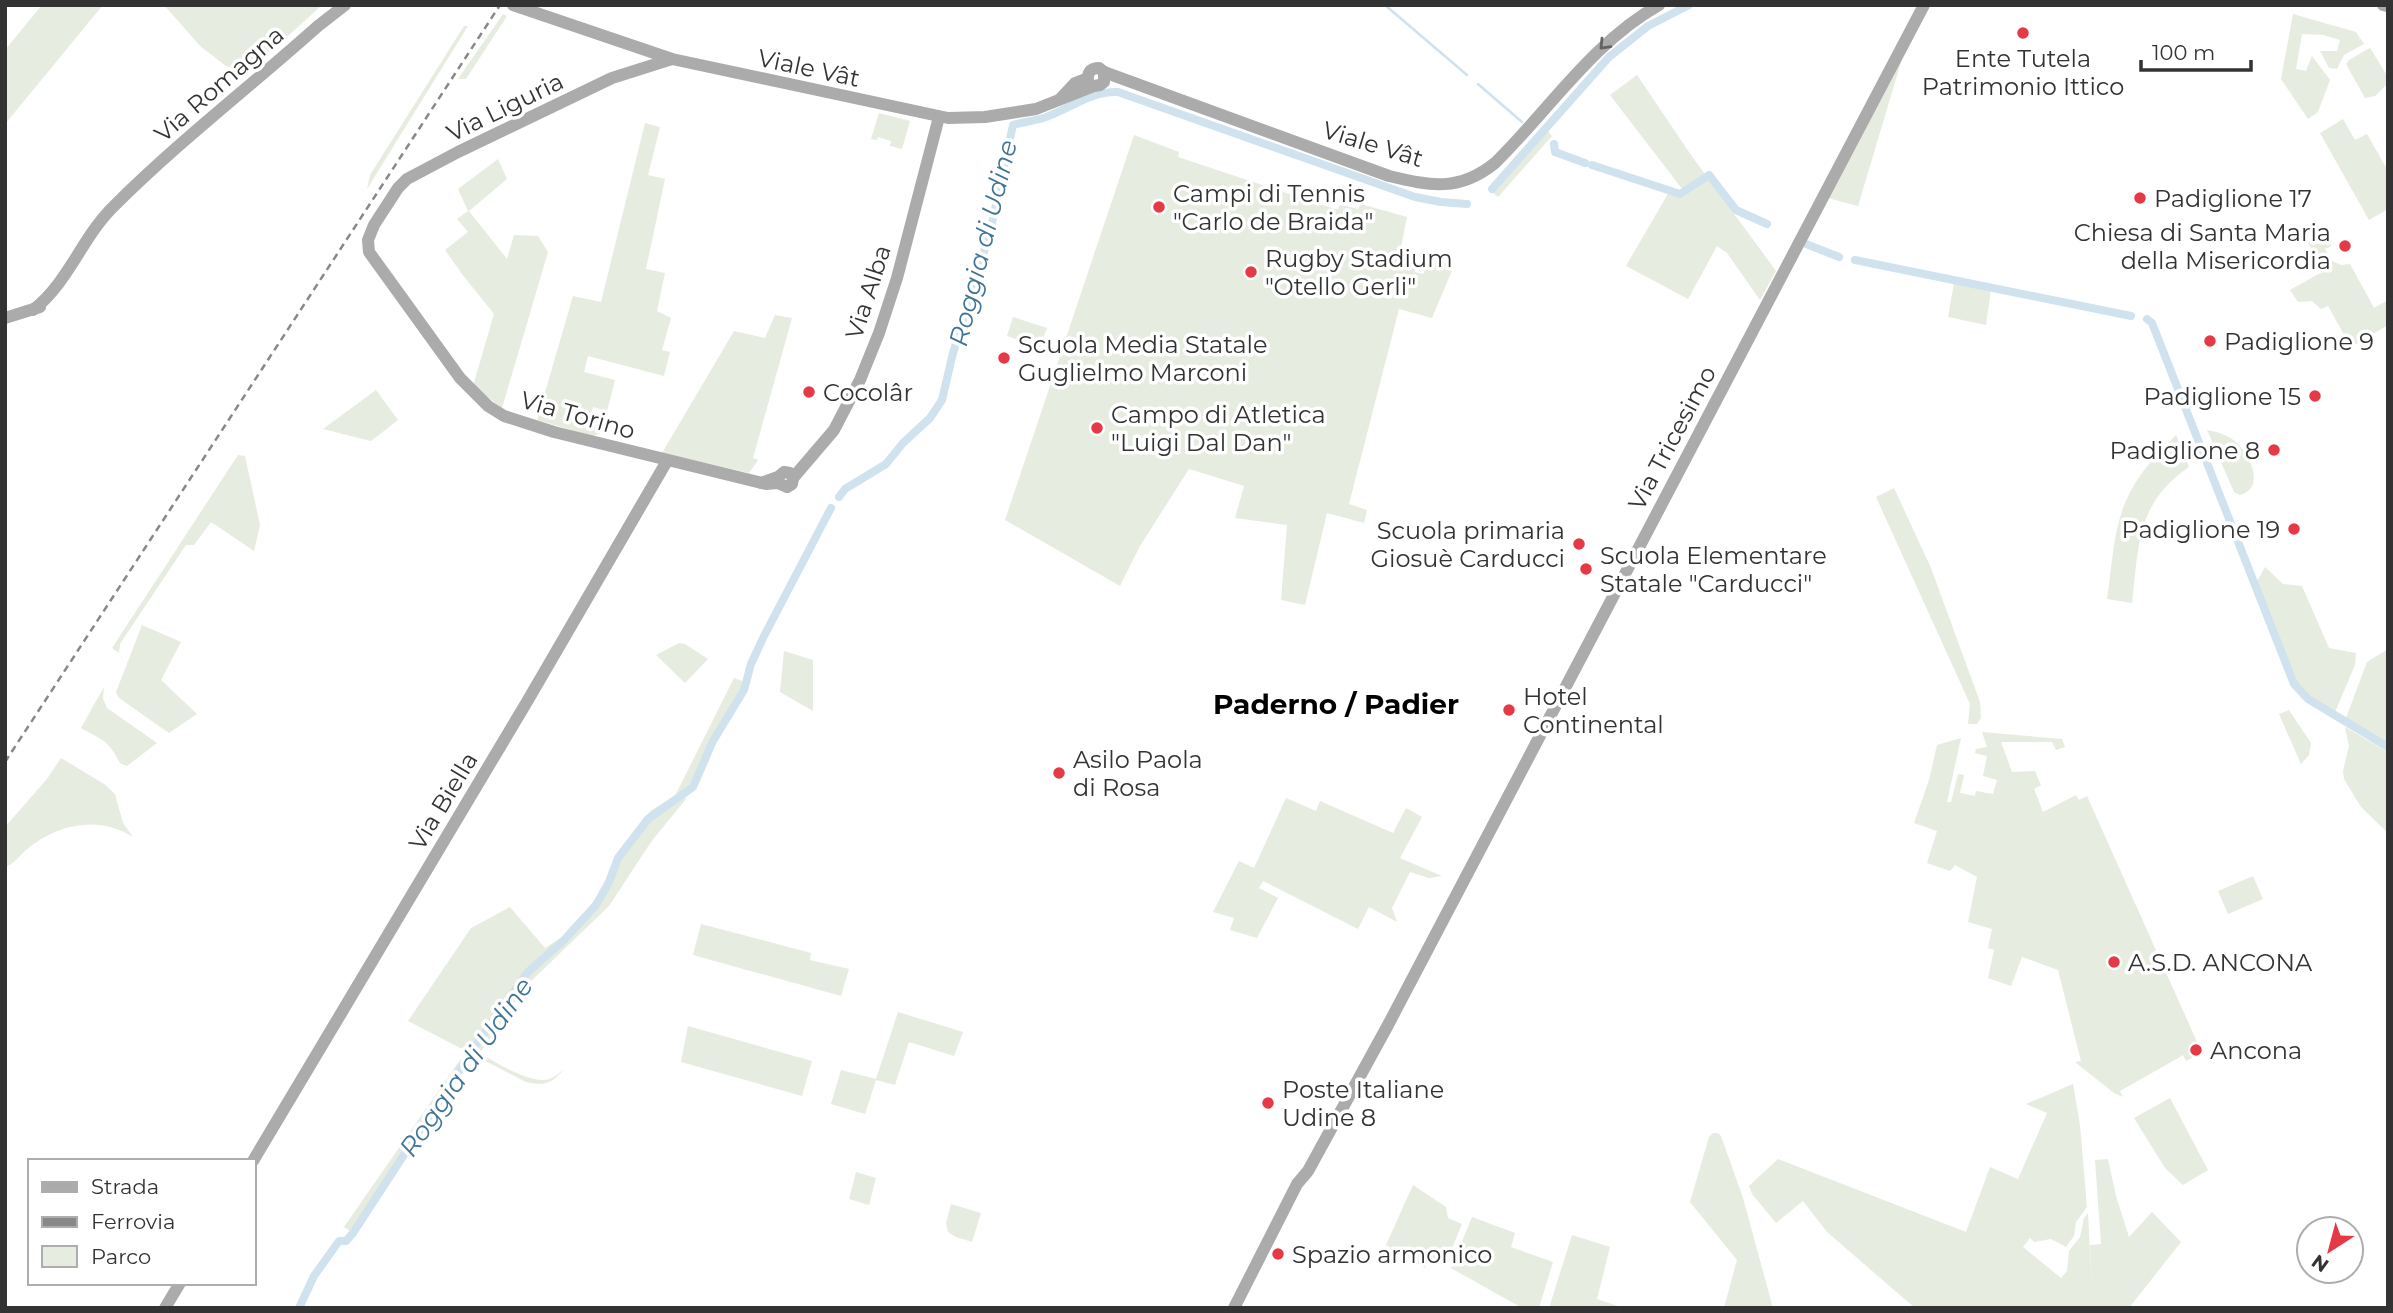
<svg xmlns="http://www.w3.org/2000/svg" width="2393" height="1313" font-family="Montserrat,sans-serif">
	<style>
		.green { fill: #e6ecdf }
		.lines { fill: none; stroke-linecap: round; stroke-linejoin: round }
		.stream { stroke: #cfe2ee; stroke-width: 2.5 }
		.canal { stroke: #cfe2ee; stroke-width: 8 }
		.major { stroke: #ababab; stroke-width: 12 }
		.rail { stroke: #888; stroke-width: 2.5; stroke-dasharray: 7 5; stroke-linecap: butt }
		.oneway { stroke: #636363 }
		.poi-dot { fill: #e63946; stroke: #fff; stroke-width: 2.5 }
		.labels { text-anchor: middle; dominant-baseline: central; stroke-width: 7; stroke-linejoin: round; paint-order: stroke }
		.poi-label { font-size: 24px; fill: #333; stroke: #fff; text-anchor: start }
		.street-label { font-size: 24px; fill: #333; stroke: #fff }
		.water-label { font-size: 26px; font-style: italic; fill: #3f7597; stroke: #fff }
		.quarter-label { font-size: 28px; font-weight: bold; fill: #000; stroke: #fff }
	</style>
	<rect width="100%" height="100%" fill="#fff"/>
	<g class="green">
		<path d="M42 5H103L5 124V50Z"/>
		<path d="M164 5H322L256 65 241 71 226 66 200 46Z"/>
		<path d="M503 14 507 16 466 79H458Z"/>
		<path d="M2293 14 2356 32 2364 44 2344 55 2337 69 2329 68 2320 51H2337L2340 40 2323 35 2302 34 2296 69 2306 71 2312 56 2330 80 2318 112 2308 119 2281 79Z"/>
		<path d="M464 26H468L367 189 370 175Z"/>
		<path d="M2370 48 2388 77V83L2375 96 2365 98 2346 64 2349 60Z"/>
		<path d="M1902 59 1858 206 1828 198Z"/>
		<path d="M1637 75 1691 155 1776 271 1760 300 1727 253 1717 246 1688 299 1626 266 1669 192 1681 196 1686 194 1610 95Z"/>
		<path d="M879 113 910 121 902 149 890 146 891 141 878 137 877 140 871 139Z"/>
		<path d="M2343 119 2355 140 2367 134 2388 171V209L2369 220 2320 133Z"/>
		<path d="M645 123 660 127 648 175 665 179 646 269 665 273 657 311 671 318 662 350 670 352 664 376 588 356 584 372 615 380 607 411 593 407 589 424 604 428 601 433 593 436 537 420 573 296 601 302Z"/>
		<path d="M1548 131 1552 136 1498 197 1492 192Z"/>
		<path d="M1134 135 1179 152 1178 157 1335 209H1338L1340 204 1358 209 1361 204 1407 217 1398 262 1416 267 1415 272 1423 274 1429 258 1454 266 1432 318 1399 309 1349 504 1367 510 1364 523 1327 513 1305 605 1281 600 1287 525 1235 518 1244 486 1189 469 1140 546 1120 586 1005 520Z"/>
		<path d="M498 159 507 179 469 211 507 259 514 235 538 236 548 252 502 408 473 386 494 314 462 274 445 250 468 232 457 219 468 211 458 189Z"/>
		<path d="M2322 234 2332 235 2331 246 2325 249 2332 261 2341 265 2350 264 2374 308 2388 300V325L2351 347 2328 306 2321 309 2312 301 2298 302 2290 290 2324 271 2308 242Z"/>
		<path d="M1954 283 1991 290 1986 325 1948 317Z"/>
		<path d="M775 315 792 318 753 458 758 460 749 473 662 453 734 331 765 338Z"/>
		<path d="M1013 317 1047 328 1040 347 1007 336Z"/>
		<path d="M376 390 398 420 371 441 323 429Z"/>
		<path d="M2207 430C2219 432 2229 435 2238 444 2251 457 2265 488 2240 495L2234 492Z"/>
		<path d="M2176 435 2189 467C2136 503 2139 546 2132 603L2107 599C2112 568 2113 530 2126 501 2137 475 2156 455 2176 435Z"/>
		<path d="M238 455 245 456 260 525 254 551 211 522 194 545H186L120 644 119 653 112 648Z"/>
		<path d="M1894 488 1931 568 1980 702 1981 718 1977 724H1968L1970 704 1876 497Z"/>
		<path d="M2265 567 2283 584 2302 586 2329 648 2356 653 2355 665 2335 712 2312 699 2298 685 2255 585Z"/>
		<path d="M142 625 181 642 161 680 197 714 169 733 119 698 116 692Z"/>
		<path d="M679 643 685 644 708 659 685 683 656 655Z"/>
		<path d="M2388 649V743L2346 718 2367 662Z"/>
		<path d="M784 651 813 660V711L780 692Z"/>
		<path d="M734 678 745 682C736 703 722 720 711 741 702 759 697 780 682 795L686 799 651 842 609 906 530 982 480 1053C494 1062 526 1081 543 1080 551 1080 557 1075 563 1070 552 1084 543 1086 526 1082L408 1021 471 928 510 907 545 948 564 936 595 902 608 879 615 859 650 811 675 796Z"/>
		<path d="M104 687 103 699 107 708 157 743 127 766 120 763C108 740 104 741 81 728Z"/>
		<path d="M2289 710 2311 743 2309 755 2301 764 2279 714Z"/>
		<path d="M2345 727 2388 752V833L2361 807 2344 779 2343 771 2349 746Z"/>
		<path d="M1982 732 2062 739 2065 747 2056 750 2052 742H2001L2012 772 2035 771 2041 785 2034 789 2043 812 2076 795 2079 800 2087 796 2202 1053 2186 1061 2183 1055 2180 1057 2120 1091 2123 1097 2114 1093 2075 1062 2081 1061 2058 970 2022 957 2011 986 1988 978 1994 950 1988 948 1992 929 1968 922 1977 877 1955 865 1950 871 1927 863 1937 831 1914 823 1929 780 1937 745 1961 738 1947 802H1951L1958 774 1964 775 1960 793 1975 796 1976 791 1993 794 1997 780 1983 776 1987 756 1975 753 1976 749 1987 747Z"/>
		<path d="M61 758 104 784 115 794 123 823 133 837C98 815 57 824 26 850 19 856 14 864 5 867V827L47 779Z"/>
		<path d="M1286 798 1316 811 1320 801 1393 833 1406 808 1422 817 1400 858 1442 876 1429 878 1410 872 1392 908 1397 922 1369 907 1358 929 1263 881 1259 888 1278 898 1257 938 1230 930 1234 918 1213 912 1239 861 1254 868Z"/>
		<path d="M2253 876 2263 899 2228 914 2218 891Z"/>
		<path d="M701 924 811 953 810 960 849 969 841 996 693 955Z"/>
		<path d="M898 1012 963 1032 954 1056 909 1042 895 1085 876 1080 865 1114 831 1104 841 1070 876 1079Z"/>
		<path d="M688 1026 812 1061 802 1096 681 1062Z"/>
		<path d="M460 1060 468 1065 353 1233 344 1227Z"/>
		<path d="M2073 1084 2080 1125 2087 1207 2076 1222 2074 1236 2066 1247 2051 1239 2034 1242 2030 1238 2023 1247 2061 1278 2067 1271 2069 1251 2080 1237 2084 1218 2088 1213 2092 1292 2090 1245 2101 1244 2095 1160 2108 1159 2116 1196 2129 1237 2152 1212 2181 1242 2129 1308H1915L1827 1232 1803 1201 1776 1223 1752 1194 1749 1186 1778 1159 1966 1232 1990 1167 2018 1179 2047 1113 2026 1104Z"/>
		<path d="M2170 1098 2208 1170 2183 1185 2165 1168 2134 1118Z"/>
		<path d="M1713 1133H1718L1721 1136 1743 1198 1773 1308H1724L1737 1260 1690 1202 1709 1137Z"/>
		<path d="M856 1172 876 1178 869 1205 849 1199Z"/>
		<path d="M1413 1185 1446 1207 1448 1218 1462 1224 1445 1265 1430 1257 1425 1268 1386 1245Z"/>
		<path d="M951 1204 981 1213 972 1242 956 1237 948 1232 946 1223Z"/>
		<path d="M1472 1217 1515 1233 1511 1247 1553 1262 1539 1308H1522L1451 1268Z"/>
		<path d="M1572 1235 1610 1247 1597 1299 1624 1308H1549Z"/>
	</g>
	<g class="lines">
		<g class="stream">
			<path d="M1385 5 1467 75"/>
			<path d="M1478 84 1522 122"/>
			<path d="M1539 132 1542 133"/>
		</g>
		<g class="canal">
			<path d="M1554 144 1555 152 1585 163"/>
			<path d="M1592 165 1680 194 1709 175 1736 210 1767 224"/>
			<path d="M1492 189 1609 57 1648 26 1689 5"/>
			<path d="M1806 244 1839 257"/>
			<path d="M1855 260 2131 316"/>
			<path d="M2147 319 2152 323 2294 684 2308 699 2388 747"/>
			<path d="M839 497 845 489 886 464 903 443 930 418 942 400 953 353 990 232 1013 125C1026 121 1039 121 1051 115 1074 106 1092 91 1118 92L1415 197 1441 202 1467 204"/>
			<path d="M299 1308 314 1276 339 1241H346L353 1233 471 1052 527 973 564 940 596 905 609 882 618 858 648 819 693 787 713 741 744 690 751 664 763 638 831 508"/>
		</g>
		<g class="major">
			<path d="M513 5 672 59 948 118 985 117 1036 109 1094 86 1100 85 1104 82V72L1099 68C1092 68 1088 71 1088 78L1075 83 1060 99"/>
			<path d="M2383 5 2388 6"/>
			<path d="M672 59 612 78 458 152 407 179 398 188 374 225 368 240 369 252 460 378 488 406 504 416 554 432 766 484 778 483 787 487 792 484 793 478 790 473 784 472 778 477 761 483"/>
			<path d="M1104 72 1389 176C1431 186 1459 192 1495 163 1549 110 1593 42 1659 5"/>
			<path d="M33 310C69 282 82 237 114 206 178 142 251 86 318 26L345 5"/>
			<path d="M5 318 40 307"/>
			<path d="M793 478 834 430 860 380 879 333 897 278 939 117"/>
			<path d="M253 1161 528 700 667 461"/>
			<path d="M165 1308 180 1283"/>
			<path d="M1234 1308 1297 1184 1308 1171 1388 1025 1924 5"/>
		</g>
		<path class="rail" d="M5 762 500 5"/>
	</g>
	<defs><path id="oneway-chevron" d="M-2-3.5L2.5 0L-2 3.5" fill="none" stroke-width="1.6" stroke-linecap="round" stroke-linejoin="round" transform="scale(1.75)"/></defs>
	<use class="oneway" href="#oneway-chevron" transform="translate(1604 45) rotate(134)"/>
	<g class="poi-dot">
		<circle cx="2023" cy="33" r="7"/>
		<circle cx="2140" cy="198" r="7"/>
		<circle cx="1159" cy="207" r="7"/>
		<circle cx="2345" cy="246" r="7"/>
		<circle cx="1251" cy="272" r="7"/>
		<circle cx="2210" cy="341" r="7"/>
		<circle cx="1004" cy="358" r="7"/>
		<circle cx="809" cy="392" r="7"/>
		<circle cx="2315" cy="396" r="7"/>
		<circle cx="1097" cy="428" r="7"/>
		<circle cx="2274" cy="450" r="7"/>
		<circle cx="2294" cy="529" r="7"/>
		<circle cx="1579" cy="544" r="7"/>
		<circle cx="1586" cy="569" r="7"/>
		<circle cx="1509" cy="710" r="7"/>
		<circle cx="1059" cy="773" r="7"/>
		<circle cx="2114" cy="962" r="7"/>
		<circle cx="2196" cy="1050" r="7"/>
		<circle cx="1268" cy="1103" r="7"/>
		<circle cx="1278" cy="1254" r="7"/>
	</g>
	<g class="labels">
		<g class="poi-label">
			<text x="2023" y="58" text-anchor="middle">Ente Tutela<tspan x="2023" dy="28">Patrimonio Ittico</tspan></text>
			<text x="1173" y="193">Campi di Tennis<tspan x="1173" dy="28">"Carlo de Braida"</tspan></text>
			<text x="2154" y="198">Padiglione 17</text>
			<text x="2331" y="232" text-anchor="end">Chiesa di Santa Maria<tspan x="2331" dy="28">della Misericordia</tspan></text>
			<text x="1265" y="258">Rugby Stadium<tspan x="1265" dy="28">"Otello Gerli"</tspan></text>
			<text x="2224" y="341">Padiglione 9</text>
			<text x="1018" y="344">Scuola Media Statale<tspan x="1018" dy="28">Guglielmo Marconi</tspan></text>
			<text x="823" y="392">Cocolâr</text>
			<text x="2301" y="396" text-anchor="end">Padiglione 15</text>
			<text x="1111" y="414">Campo di Atletica<tspan x="1111" dy="28">"Luigi Dal Dan"</tspan></text>
			<text x="2260" y="450" text-anchor="end">Padiglione 8</text>
			<text x="2280" y="529" text-anchor="end">Padiglione 19</text>
			<text x="1565" y="530" text-anchor="end">Scuola primaria<tspan x="1565" dy="28">Giosuè Carducci</tspan></text>
			<text x="1600" y="555">Scuola Elementare<tspan x="1600" dy="28">Statale "Carducci"</tspan></text>
			<text x="1523" y="696">Hotel<tspan x="1523" dy="28">Continental</tspan></text>
			<text x="1073" y="759">Asilo Paola<tspan x="1073" dy="28">di Rosa</tspan></text>
			<text x="2128" y="962">A.S.D. ANCONA</text>
			<text x="2210" y="1050">Ancona</text>
			<text x="1282" y="1089">Poste Italiane<tspan x="1282" dy="28">Udine 8</tspan></text>
			<text x="1292" y="1254">Spazio armonico</text>
		</g>
		<g class="street-label">
			<text transform="translate(809 68) rotate(12)">Viale Vât</text>
			<text transform="translate(219 84) rotate(-41)">Via Romagna</text>
			<text transform="translate(505 107) rotate(-26)">Via Liguria</text>
			<text transform="translate(1373 144) rotate(17)">Viale Vât</text>
			<text transform="translate(868 292) rotate(-72)">Via Alba</text>
			<text transform="translate(578 415) rotate(16)">Via Torino</text>
			<text transform="translate(1672 438) rotate(-62)">Via Tricesimo</text>
			<text transform="translate(443 801) rotate(-59)">Via Biella</text>
		</g>
		<g class="water-label">
			<text transform="translate(983 243) rotate(-76)">Roggia di Udine</text>
			<text transform="translate(466 1067) rotate(-55)">Roggia di Udine</text>
		</g>
		<g class="quarter-label">
			<text x="1336" y="704">Paderno / Padier</text>
		</g>
	</g>
	<rect width="2393" height="1313" fill="none" stroke="#333333" stroke-width="14"/>
	<rect x="28" y="1159" width="228" height="126" fill="#ffffff" stroke="#adadad" stroke-width="2"/>
	<rect x="42" y="1182" width="35" height="10" fill="#ababab" stroke="#adadad" stroke-width="2"/>
	<text x="91" y="1194" font-size="21" fill="#333333">Strada</text>
	<rect x="42" y="1217" width="35" height="10" fill="#888888" stroke="#adadad" stroke-width="2"/>
	<text x="91" y="1229" font-size="21" fill="#333333">Ferrovia</text>
	<rect x="42" y="1246" width="35" height="21" fill="#e6ecdf" stroke="#adadad" stroke-width="2"/>
	<text x="91" y="1264" font-size="21" fill="#333333">Parco</text>
	<g transform="translate(2330 1250) rotate(216)"><circle r="33" fill="#ffffff" stroke="#adadad" stroke-width="2"/>
	<path d="M0-5L12 26L0 18L-12 26Z" fill="#e63946"/>
	<text y="-10" font-size="19" font-weight="bold" text-anchor="middle" fill="#333333">N</text>
	</g>
	<path d="M2141 60v10h110v-10" fill="none" stroke="#333333" stroke-width="3.5"/>
	<text x="2152" y="60" font-size="21" fill="#333333" stroke="#ffffff" stroke-width="5" paint-order="stroke">100 m</text>
</svg>
